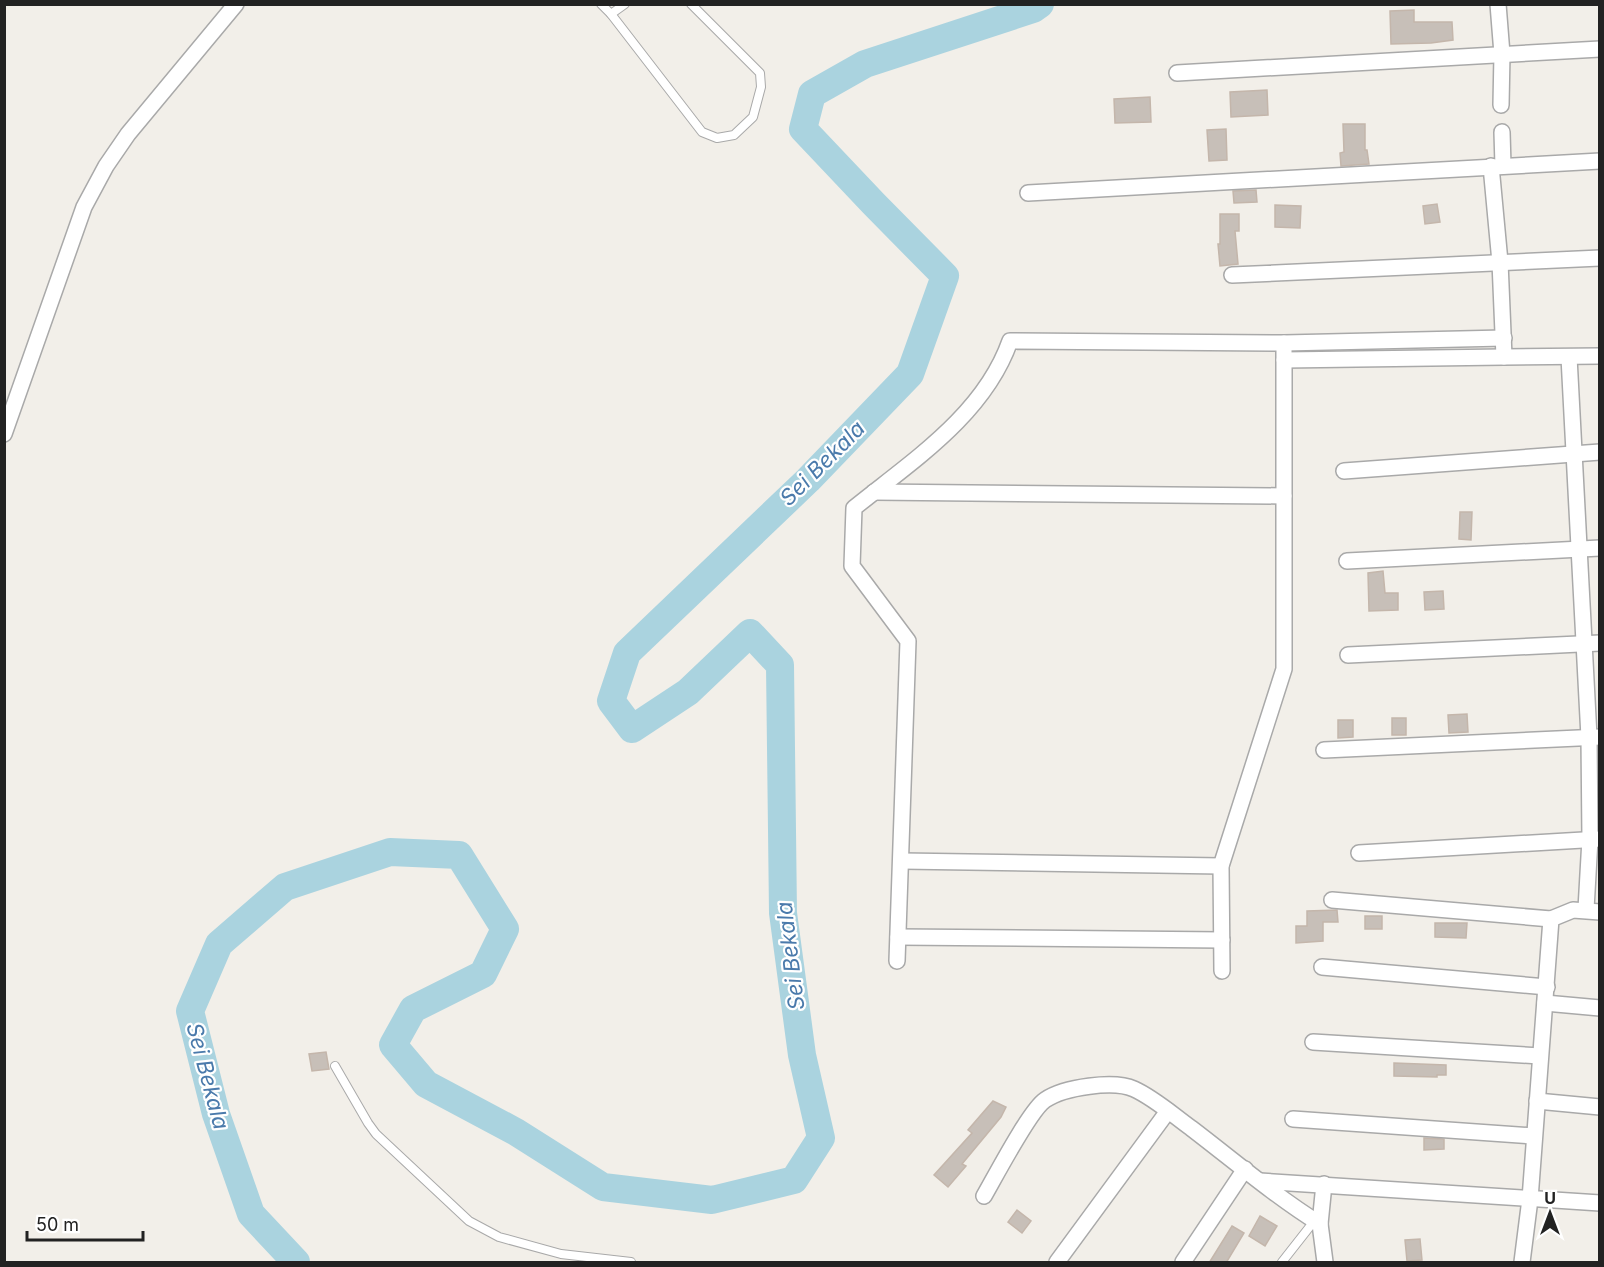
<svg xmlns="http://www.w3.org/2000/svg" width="1604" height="1267" font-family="Inter,sans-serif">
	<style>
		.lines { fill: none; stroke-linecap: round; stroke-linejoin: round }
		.river { stroke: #aad3df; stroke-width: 28 }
		.building { fill: #c7bfb8; stroke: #c4b6ab; stroke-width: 1.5 }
		.service-casing { stroke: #a9a9a9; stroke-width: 10 }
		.minor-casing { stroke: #a9a9a9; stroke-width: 18 }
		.service { stroke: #fff; stroke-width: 8 }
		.minor { stroke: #fff; stroke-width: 15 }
		.labels { text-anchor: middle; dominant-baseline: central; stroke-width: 4.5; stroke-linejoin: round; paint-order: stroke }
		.water-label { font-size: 22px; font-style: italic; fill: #4a7aab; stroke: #fff }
	</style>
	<rect width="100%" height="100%" fill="#f2efe9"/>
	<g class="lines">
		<path class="river" d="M296 1262 251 1214 216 1114 190 1011 219 944 285 887 390 852 459 855 505 929 483 974 413 1009 393 1045 426 1084 516 1132 603 1187 712 1200 794 1180 821 1138 802 1055 783 913 780 665 750 633 688 692 632 729 611 701 627 653 808 480 910 374 945 276 874 204 803 129 812 94 865 64 1033 9 1040 4"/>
	</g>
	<g class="building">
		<path d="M1414 10V22H1452L1453 40 1431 43 1391 44 1390 11Z"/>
		<path d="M1267 90 1268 115 1231 117 1230 92Z"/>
		<path d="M1150 97 1151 122 1115 123 1114 99Z"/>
		<path d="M1343 124H1365V150H1367L1369 164 1341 166 1340 153 1344 152Z"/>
		<path d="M1226 129 1227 160 1209 161 1207 130Z"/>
		<path d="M1256 190 1257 202 1234 203 1233 191Z"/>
		<path d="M1437 204 1440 222 1425 224 1423 206Z"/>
		<path d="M1275 205 1301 206 1300 228 1275 227Z"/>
		<path d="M1220 214H1239V231H1235L1238 264 1220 266 1218 244H1220Z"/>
		<path d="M1460 512H1472L1471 540 1459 539Z"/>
		<path d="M1383 571 1385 593H1398V610L1369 611 1368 573Z"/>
		<path d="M1443 591 1444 609 1425 610 1424 592Z"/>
		<path d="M1467 714 1468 732 1449 733 1448 715Z"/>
		<rect x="1392" y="718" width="14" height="17"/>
		<path d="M1338 720H1353V737L1338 738Z"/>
		<path d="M1337 910 1338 922H1323V941L1296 943V926H1307V911Z"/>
		<rect x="1365" y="916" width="17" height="13"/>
		<path d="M1435 923H1467L1466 938 1435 937Z"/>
		<path d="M326 1052 329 1069 312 1071 309 1054Z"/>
		<path d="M1394 1063 1446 1065V1075H1437V1077L1394 1076Z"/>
		<path d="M993 1101 1006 1107 1001 1117 962 1164 966 1166 948 1187 934 1175 972 1133 968 1130Z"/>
		<path d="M1424 1138 1444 1139V1149L1424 1150Z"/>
		<path d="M1017 1210 1031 1221 1022 1233 1008 1222Z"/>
		<path d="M1260 1216 1277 1226 1265 1246 1249 1236Z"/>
		<path d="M1232 1226 1244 1233 1226 1263H1209Z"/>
		<path d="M1420 1239 1422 1260 1407 1261 1405 1240Z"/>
	</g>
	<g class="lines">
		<g class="service-casing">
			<g id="service">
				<path d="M601 4 611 14 702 132 717 138 734 135 753 117 761 87 760 73 691 4"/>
				<path d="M611 14 625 4"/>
				<path d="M335 1066 368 1123 376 1134 469 1221 499 1237 561 1254 631 1262"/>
				<path d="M1282 1262 1315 1220"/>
			</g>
		</g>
		<g class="minor-casing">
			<g id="minor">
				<path d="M1498 4 1502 54 1501 105"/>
				<path d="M1177 73 1600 49"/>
				<path d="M1502 132 1503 166"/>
				<path d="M1491 166 1500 262 1504 357 1600 356"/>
				<path d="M1028 193 1600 161"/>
				<path d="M1232 275 1600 258"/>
				<path d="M1569 357 1589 737 1590 839 1586 909"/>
				<path d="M1284 360 1504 357"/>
				<path d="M4 434 84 207 106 166 128 134 236 4"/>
				<path d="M1344 471 1600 452"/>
				<path d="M874 492 1284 496"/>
				<path d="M1347 561 1600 548"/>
				<path d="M1348 655 1600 643"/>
				<path d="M1324 750 1600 737"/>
				<path d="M1359 853 1600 839"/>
				<path d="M902 861 1221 866"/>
				<path d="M1332 900 1551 919"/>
				<path d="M898 937 1222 940"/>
				<path d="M897 961 908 641 852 566 854 508C912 461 984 415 1010 341L1284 343 1504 338"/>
				<path d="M1322 967 1547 987"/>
				<path d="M1222 971 1221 866 1284 669V343"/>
				<path d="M1545 1003 1600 1008"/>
				<path d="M1313 1042 1540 1056"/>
				<path d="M1537 1101 1600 1107"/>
				<path d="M1293 1119 1533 1136"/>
				<path d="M1260 1181 1600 1203"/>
				<path d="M1324 1184 1320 1224 1325 1262"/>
				<path d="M984 1196C995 1177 1030 1110 1045 1100 1064 1087 1114 1080 1134 1089 1154 1098 1173 1115 1191 1128 1233 1160 1275 1196 1320 1224"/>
				<path d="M1057 1262 1168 1111"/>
				<path d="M1183 1262 1245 1169"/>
				<path d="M1522 1262 1530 1199 1551 919 1573 910 1600 912"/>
			</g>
		</g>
		<use href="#service" class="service"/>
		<use href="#minor" class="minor"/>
	</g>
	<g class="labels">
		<g class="water-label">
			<text transform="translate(822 463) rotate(-45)">Sei Bekala</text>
			<text transform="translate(790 956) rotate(-97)">Sei Bekala</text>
			<text transform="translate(208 1076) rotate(75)">Sei Bekala</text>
		</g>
	</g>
	<rect width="1604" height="1267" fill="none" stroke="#222222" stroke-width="12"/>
	<g transform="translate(1550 1213)" stroke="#ffffff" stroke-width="4.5" paint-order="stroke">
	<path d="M0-4.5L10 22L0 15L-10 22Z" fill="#222222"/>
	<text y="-9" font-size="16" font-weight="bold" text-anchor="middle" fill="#222222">U</text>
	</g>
	<path d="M27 1231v9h116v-9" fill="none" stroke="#222222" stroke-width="3"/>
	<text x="36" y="1231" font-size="18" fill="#222222" stroke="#ffffff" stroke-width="4.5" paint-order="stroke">50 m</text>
</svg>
